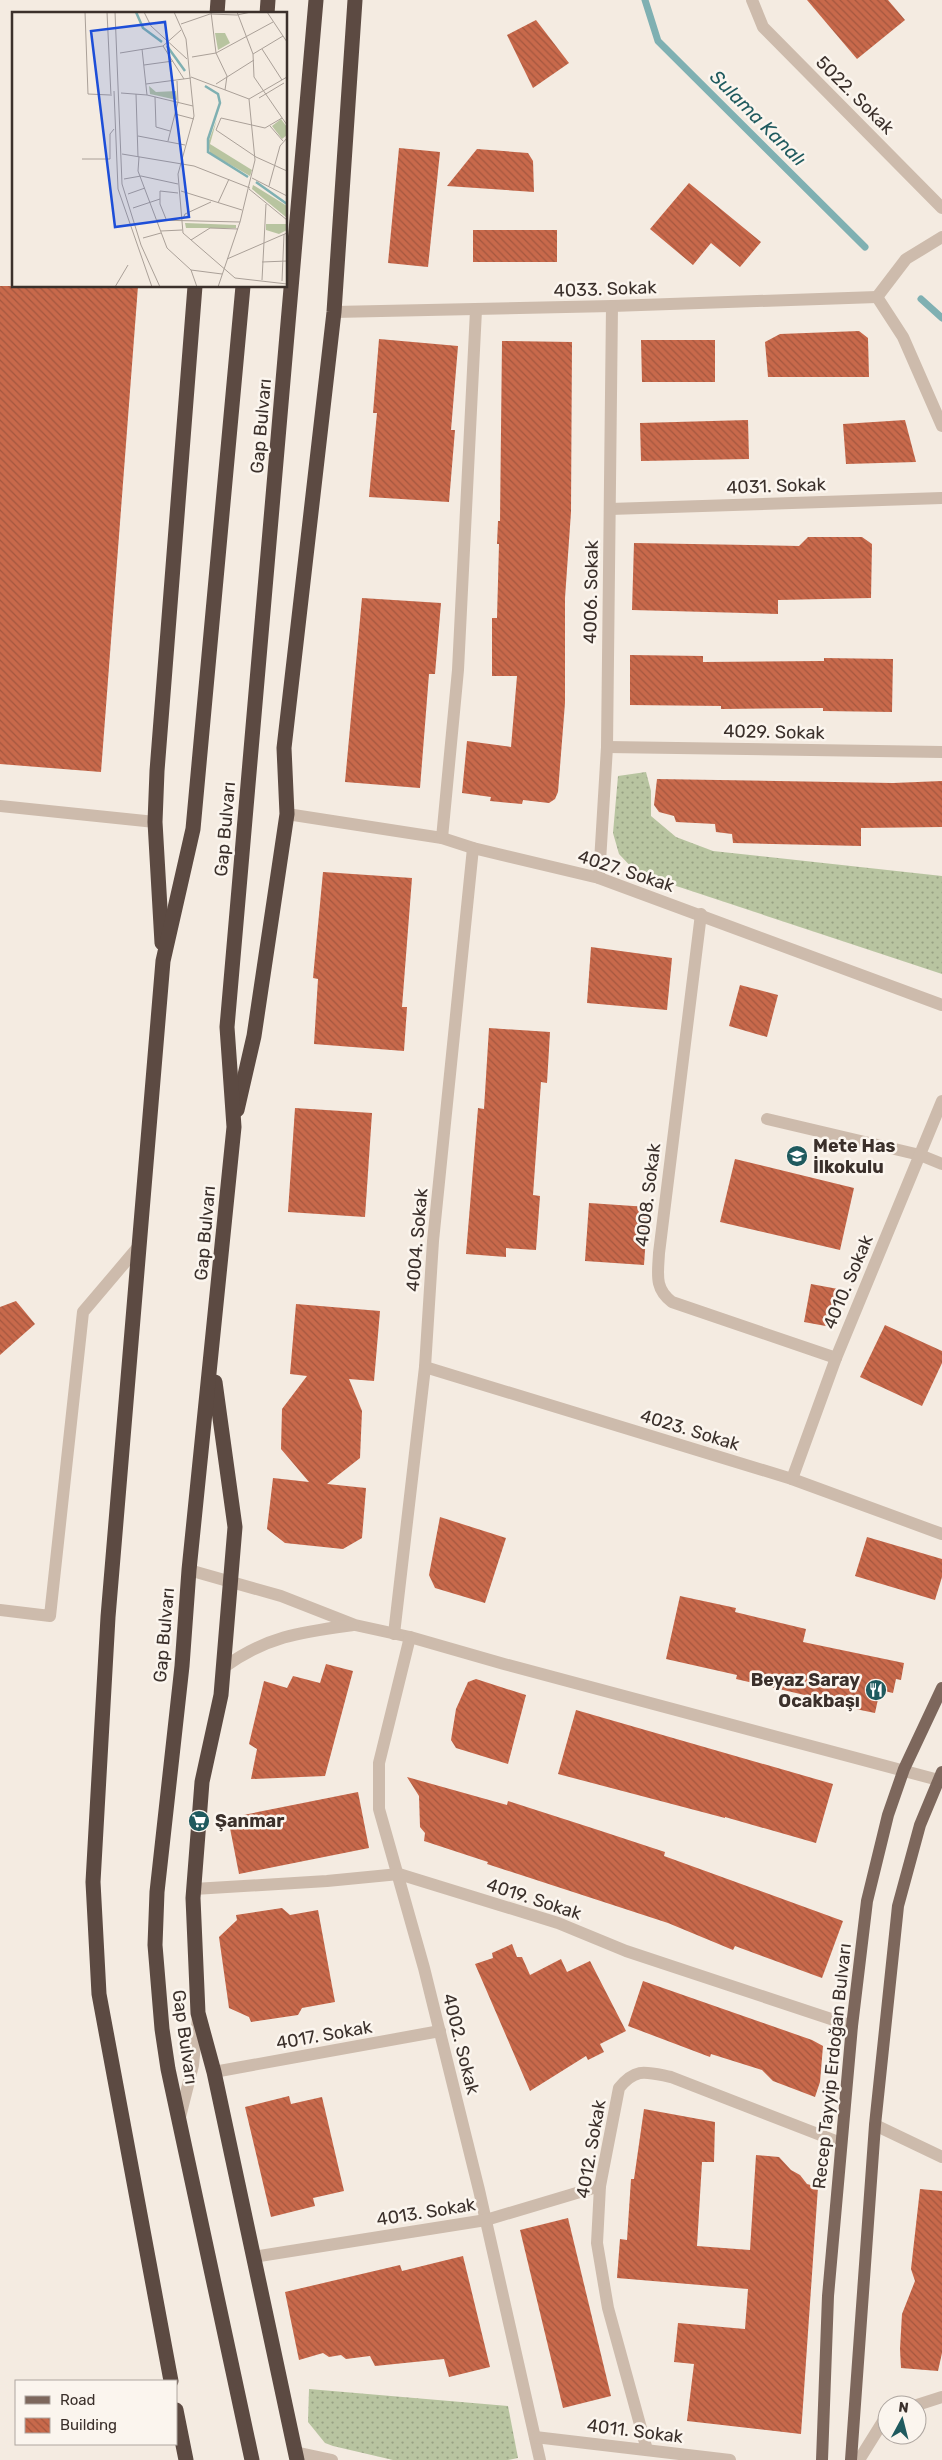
<svg xmlns="http://www.w3.org/2000/svg" width="942" height="2460" font-family="Rubik,sans-serif">
	<style>
		.grass { fill: url(#grass-dots) }
		.lines { fill: none; stroke-linecap: round; stroke-linejoin: round }
		.stream { stroke: #7fb0b2; stroke-width: 7 }
		.building { fill: url(#building-back-hatch) }
		.minor { stroke: #cdbbac; stroke-width: 12 }
		.major { stroke: #7d675c; stroke-width: 12 }
		.highway { stroke: #5c4a42; stroke-width: 15 }
		.labels { text-anchor: middle; dominant-baseline: central; stroke-width: 5; stroke-linejoin: round; paint-order: stroke }
		.street-label { font-size: 18px; fill: #3b302b; stroke: #fbf5ee }
		.poi-label { font-size: 18px; font-weight: bold; fill: #3b302b; stroke: #fbf5ee; text-anchor: start }
		.water-label { font-size: 19px; font-style: italic; fill: #1f5a5e; stroke: #fbf5ee }
		.inset-river { fill: none; stroke: #7fb0b2; stroke-width: 2.5 }
		.inset-road { fill: none; stroke: #aaa098; stroke-width: 1 }
		.view { fill: #1d4ed8; fill-opacity: 0.15; stroke: #1d4ed8; stroke-width: 2.5 }
		.inset-edge { fill: none; stroke: #3b302b; stroke-width: 2.5 }
	</style>
	<defs>
		<pattern id="grass-dots" width="8" height="8" patternUnits="userSpaceOnUse" patternTransform="scale(1.25)"><rect width="8" height="8" fill="#b8c4a0"/><path d="M2 2h.1M6 6h.1" fill="none" stroke="#97a083" stroke-width="1.8" stroke-linecap="round"/></pattern>
		<pattern id="building-back-hatch" width="6" height="6" patternUnits="userSpaceOnUse" patternTransform="scale(1.25)"><rect width="6" height="6" fill="#c8694b"/><path d="M-1 5l2 2M0 0l6 6M5-1l2 2" fill="none" stroke="#a4573f"/></pattern>
	</defs>
	<rect width="100%" height="100%" fill="#f4ebe1"/>
	<g class="grass">
		<path d="M646 772 651 791V816L676 837 713 851 942 876V974L637 873 619 854 613 833 618 776Z"/>
		<path d="M309 2389 508 2406 518 2458 508 2460H393L333 2446 325 2443 308 2422Z"/>
	</g>
	<g class="lines">
		<g class="stream">
			<path d="M645 0 658 41 865 247"/>
			<path d="M921 299 942 318"/>
		</g>
	</g>
	<g class="building">
		<path d="M807 0H888L905 20 857 59Z"/>
		<path d="M536 20 569 63 533 88 507 35Z"/>
		<path d="M399 148 440 152 428 267 388 263Z"/>
		<path d="M477 149 528 153 533 161 534 192 447 186Z"/>
		<path d="M689 183 761 242 740 267 711 243 693 265 650 229Z"/>
		<rect x="473" y="230" width="84" height="32"/>
		<path d="M0 286H138L101 772 0 764Z"/>
		<path d="M859 331 868 338 869 377H768L765 342 780 334Z"/>
		<path d="M379 339 458 346 451 430H455L449 502 369 497 377 413H373Z"/>
		<path d="M641 340H715V382H642Z"/>
		<path d="M502 341 572 342 571 512 565 598V703L558 792 555 799 549 803 523 800 522 804 490 801 491 797 462 793 467 741 511 747 517 676H492V618H497L499 544H497L498 521H500Z"/>
		<path d="M748 420 749 459 641 461 640 423Z"/>
		<path d="M905 420 916 462 846 464 843 424Z"/>
		<path d="M808 537H862L872 544 871 598 778 600V614L632 610 634 543 799 546Z"/>
		<path d="M362 598 441 603 435 674H429L420 788 345 782Z"/>
		<path d="M630 655 703 656V662L824 661V658L893 659 892 712 823 711V708L721 709V706L630 705Z"/>
		<path d="M657 779 893 783 942 781V827L861 828V846L733 843 732 834 716 832 715 824 676 822 674 816 659 812 654 805Z"/>
		<path d="M323 872 412 878 402 1007H407L404 1051 314 1044 318 979 313 978Z"/>
		<path d="M591 947 672 958 667 1010 587 1003Z"/>
		<path d="M740 985 778 995 767 1037 729 1026Z"/>
		<path d="M489 1028 550 1032 547 1083 541 1082 533 1195 540 1196 536 1250 506 1248V1257L466 1254 478 1108 484 1109Z"/>
		<path d="M295 1108 372 1113 365 1217 288 1212Z"/>
		<path d="M735 1159 854 1188 840 1250 720 1222Z"/>
		<path d="M589 1203 648 1207 644 1265 585 1261Z"/>
		<path d="M811 1284 838 1289 831 1327 804 1322Z"/>
		<path d="M16 1301 35 1324 0 1355V1307Z"/>
		<path d="M296 1304 380 1311 374 1381 349 1379 362 1411 360 1458 327 1484 366 1488 362 1538 343 1549 285 1543 267 1529 273 1478 309 1482 281 1449 282 1409 307 1376 290 1374Z"/>
		<path d="M885 1325 942 1351V1363L922 1406 860 1377Z"/>
		<path d="M440 1517 506 1538 485 1603 435 1588 429 1575Z"/>
		<path d="M867 1537 942 1559V1577L935 1600 855 1576Z"/>
		<path d="M680 1596 736 1608 735 1612 806 1629 803 1642 904 1663 901 1680 896 1679 893 1693 880 1690 875 1713 812 1700 813 1697 736 1679 737 1675 666 1659Z"/>
		<path d="M326 1664 353 1671 325 1776 251 1779 257 1749 249 1744 264 1681 287 1688 293 1676 320 1683Z"/>
		<path d="M476 1679 526 1695 508 1764 456 1748 451 1740 456 1709 468 1682Z"/>
		<path d="M576 1710 833 1784 816 1843 725 1817V1818L558 1774Z"/>
		<path d="M407 1777 507 1805 508 1801 595 1829 665 1852 664 1856 843 1921 822 1978 735 1946 733 1950 668 1923 487 1864 488 1862 424 1841 425 1833 420 1827 419 1796Z"/>
		<path d="M358 1792 369 1848 239 1874 228 1818Z"/>
		<path d="M282 1908 290 1915 318 1910 335 2002 302 2008 298 2015 251 2022 249 2017 229 2008 219 1937 237 1920 236 1915Z"/>
		<path d="M512 1944 517 1957H522L530 1975 561 1959 567 1972 590 1961 626 2031 600 2044 604 2052 588 2060 586 2056 530 2091 475 1964 493 1958 492 1953Z"/>
		<path d="M643 1981 812 2040 823 2046 820 2082 815 2097 773 2081 762 2070 711 2054 710 2057 628 2026Z"/>
		<path d="M289 2096 291 2104 322 2097 344 2191 313 2198 315 2206 271 2217 245 2107Z"/>
		<path d="M644 2109 715 2122 714 2162H702L697 2246 750 2250 756 2155 779 2157 791 2170 800 2175 807 2184 818 2187 801 2434 687 2421 694 2364 674 2362 678 2323 745 2329 748 2289 617 2278 620 2239 627 2240 631 2179H634Z"/>
		<path d="M920 2189 942 2191V2353L938 2371 901 2368 900 2349 902 2314 915 2281 911 2269Z"/>
		<path d="M568 2218 611 2396 563 2408 520 2230Z"/>
		<path d="M463 2256 490 2367 449 2377 444 2359 375 2366 370 2356 346 2359 341 2355 329 2357 323 2353 299 2360 285 2292 400 2265 402 2271Z"/>
	</g>
	<g class="lines">
		<g class="minor">
			<path d="M752 0 763 27 942 208"/>
			<path d="M877 297 903 337 942 426"/>
			<path d="M877 297 906 259 942 237"/>
			<path d="M334 312 612 306 877 297"/>
			<path d="M610 509 942 498"/>
			<path d="M607 747 942 752"/>
			<path d="M0 806 155 822"/>
			<path d="M287 814 442 838 473 848 599 878 942 1005"/>
			<path d="M442 838 458 670 476 310"/>
			<path d="M599 878 607 747 612 306"/>
			<path d="M701 914 659 1253C658 1274 654 1288 672 1302L836 1358"/>
			<path d="M767 1119 920 1155 942 1164"/>
			<path d="M425 1367 792 1479 942 1534"/>
			<path d="M792 1479 836 1358 942 1101"/>
			<path d="M189 1570 281 1596 355 1625 410 1637 504 1664 942 1781"/>
			<path d="M0 1610 50 1616 83 1312 139 1246"/>
			<path d="M394 1634 425 1367 433 1241 473 848"/>
			<path d="M410 1637 379 1763V1809L424 1968 479 2190 540 2460"/>
			<path d="M223 1668C267 1636 301 1632 353 1625"/>
			<path d="M194 1889 327 1881 399 1874 558 1923 626 1951 852 2026"/>
			<path d="M214 2072 440 2031"/>
			<path d="M179 2121 193 2065 198 2017"/>
			<path d="M875 2125 942 2157"/>
			<path d="M253 2257 486 2220 600 2186"/>
			<path d="M917 2405 942 2397"/>
			<path d="M535 2437 730 2460"/>
			<path d="M647 2450 608 2308 597 2243 600 2186 619 2088C636 2067 646 2072 671 2077L841 2143"/>
			<path d="M295 2452 332 2460"/>
			<path d="M859 2460 887 2415"/>
		</g>
		<g class="major">
			<path d="M822 2460 828 2296 852 2026 867 1901 888 1815 904 1769 942 1688"/>
			<path d="M851 2460 875 2125 898 1906 920 1825 942 1772"/>
		</g>
		<g class="highway">
			<path d="M217 14 218 0"/>
			<path d="M267 14 268 0"/>
			<path d="M162 943 155 822 157 771 195 286"/>
			<path d="M237 1110 254 1036 287 814 284 748 334 312 355 0"/>
			<path d="M215 1382 235 1527 221 1695 202 1782 193 1898 198 2013 214 2072 297 2460"/>
			<path d="M171 2381 99 1994 93 1882 108 1617 163 961 193 829 243 286"/>
			<path d="M176 2410 186 2460"/>
			<path d="M252 2460 168 2069 162 2029 155 1945 157 1892 182 1666 189 1570 234 1127 227 1027 316 0"/>
		</g>
	</g>
	<defs>
		<g id="school-disc" transform="scale(1.125)"><circle r="9.5" fill="#1f5a5e" stroke="#fbf5ee"/><path d="M0-5L7-2L0 1L-7-2ZM-4 1L0 2.5L4 1V4Q0 6-4 4Z" fill="#fff"/></g>
		<g id="restaurant-disc" transform="scale(1.125)"><circle r="9.5" fill="#1f5a5e" stroke="#fbf5ee"/><path d="M-5-6h1v4h1v-4h1v4h1v-4h1v5L-1.5 .5V6h-2V.5L-5-1ZM5-6V6H3V1.5H1.5Q1.5-4 5-6Z" fill="#fff"/></g>
		<g id="supermarket-disc" transform="scale(1.125)"><circle r="9.5" fill="#1f5a5e" stroke="#fbf5ee"/><path d="M-6-5.5h2.5l.6 2H6L4.5 2H-2.5L-4.4-4H-6ZM-1.5 3.2a1.3 1.3 0 1 0 .1 0ZM3 3.2a1.3 1.3 0 1 0 .1 0Z" fill="#fff"/></g>
	</defs>
	<g fill-rule="evenodd">
		<use href="#school-disc" x="797" y="1156"/>
		<use href="#restaurant-disc" x="876" y="1690"/>
		<use href="#supermarket-disc" x="199" y="1821"/>
	</g>
	<g class="labels">
		<g class="street-label">
			<text transform="translate(855 95) rotate(45)">5022. Sokak</text>
			<text transform="translate(605 289) rotate(-2)">4033. Sokak</text>
			<text transform="translate(261 426) rotate(-85)">Gap Bulvarı</text>
			<text transform="translate(776 486) rotate(-2)">4031. Sokak</text>
			<text transform="translate(591 592) rotate(-89)">4006. Sokak</text>
			<text transform="translate(774 732) rotate(1)">4029. Sokak</text>
			<text transform="translate(225 829) rotate(-85)">Gap Bulvarı</text>
			<text transform="translate(626 871) rotate(18)">4027. Sokak</text>
			<text transform="translate(648 1195) rotate(-83)">4008. Sokak</text>
			<text transform="translate(205 1233) rotate(-85)">Gap Bulvarı</text>
			<text transform="translate(417 1240) rotate(-85)">4004. Sokak</text>
			<text transform="translate(848 1282) rotate(-67)">4010. Sokak</text>
			<text transform="translate(690 1430) rotate(17)">4023. Sokak</text>
			<text transform="translate(164 1635) rotate(-85)">Gap Bulvarı</text>
			<text transform="translate(534 1899) rotate(18)">4019. Sokak</text>
			<text transform="translate(324 2035) rotate(-10)">4017. Sokak</text>
			<text transform="translate(185 2037) rotate(82)">Gap Bulvarı</text>
			<text transform="translate(461 2044) rotate(76)">4002. Sokak</text>
			<text transform="translate(832 2066) rotate(-84)">Recep Tayyip Erdoğan Bulvarı</text>
			<text transform="translate(591 2149) rotate(-80)">4012. Sokak</text>
			<text transform="translate(426 2212) rotate(-9)">4013. Sokak</text>
			<text transform="translate(635 2431) rotate(7)">4011. Sokak</text>
		</g>
		<g class="poi-label">
			<text x="813" y="1146">Mete Has<tspan x="813" dy="21">İlkokulu</tspan></text>
			<text x="860" y="1680" text-anchor="end">Beyaz Saray<tspan x="860" dy="21">Ocakbaşı</tspan></text>
			<text x="215" y="1821">Şanmar</text>
		</g>
		<g class="water-label">
			<text transform="translate(758 118) rotate(45)">Sulama Kanalı</text>
		</g>
	</g>
	<g transform="translate(12 12)">
		<rect width="275" height="275" fill="#f4ebe1"/>
		<path d="M203 21H213L218 31 206 38ZM137 74 144 80 164 79 165 88 138 82ZM205 107 198 132 240 158 238 164 198 141 196 131ZM269 107 275 115V123L270 127 260 114ZM241 173 275 194V206L240 177ZM173 211 224 213V216H174ZM254 212H275V218L267 222 254 218Z" fill="#b8c4a0"/>
		<path class="inset-river" d="M124 0 131 16 150 30M155 34 173 59M193 74 206 82 208 91 196 127V140L236 165M244 170 275 192"/>
		<path class="inset-road" d="M73 0 76 82 98 83M95 0 99 84M103 0 110 172 129 233 148 275M132 0 139 14 175 47M162 0 174 27 182 104 166 162 171 221 223 266 275 272M199 0 204 41 215 64 213 78M225 0 241 42 242 65 275 113M255 0 275 30M169 12 198 2 225 3 239 0M151 34 172 67M151 34 169 18M130 37 135 83M250 37 270 68M108 41 151 34M241 42 271 24M180 45 204 41 261 10M132 53 161 49M179 65 237 87 275 65M134 72 179 66M204 72 242 48M102 79 106 177 140 275M109 81 135 83 181 94M124 82 126 145M143 85 144 115 158 119M247 86 272 71M163 102 182 107M270 106 253 116 209 106 204 118 244 145 275 159M258 114 271 129M126 124 173 133M156 129 166 90 165 69M110 142 182 154 238 176M127 145 126 159 155 236 179 258 185 275M70 147H98V122L102 117M240 166 275 184M112 167 129 164 166 172M257 174 268 134 275 126M237 177 275 208M169 179 230 198M116 182 133 176M206 191 217 167M121 196 148 187M154 207 148 192V179L166 181M171 207 173 202 199 190M145 208 228 210M149 219 170 218M131 226 149 221M179 228 198 216 226 217M215 247 275 221M250 250 275 249M179 258 210 262M250 268 254 192M270 269 272 222M103 275 116 253M206 275 228 210 243 148 237 87"/>
		<path class="view" d="M153 10 177 205 103 215 79 19Z"/>
		<rect width="275" height="275" class="inset-edge"/>
	</g>
	<rect x="15" y="2380" width="162" height="65" fill="#fbf5ee" stroke="#aea6a0"/>
	<rect x="25" y="2396" width="25" height="8" fill="#7d675c" stroke="#aea6a0"/>
	<text x="60" y="2405" font-size="15" fill="#3b302b">Road</text>
	<rect x="25" y="2418" width="25" height="15" fill="url(#building-back-hatch)" stroke="#aea6a0"/>
	<text x="60" y="2430" font-size="15" fill="#3b302b">Building</text>
	<g transform="translate(902 2420) rotate(7)"><circle r="24" fill="#fbf5ee" stroke="#aea6a0"/>
	<path d="M0-4L9 19L0 12L-9 19Z" fill="#1f5a5e"/>
	<text y="-8" font-size="14" font-weight="bold" text-anchor="middle" fill="#3b302b">N</text>
	</g>
</svg>
